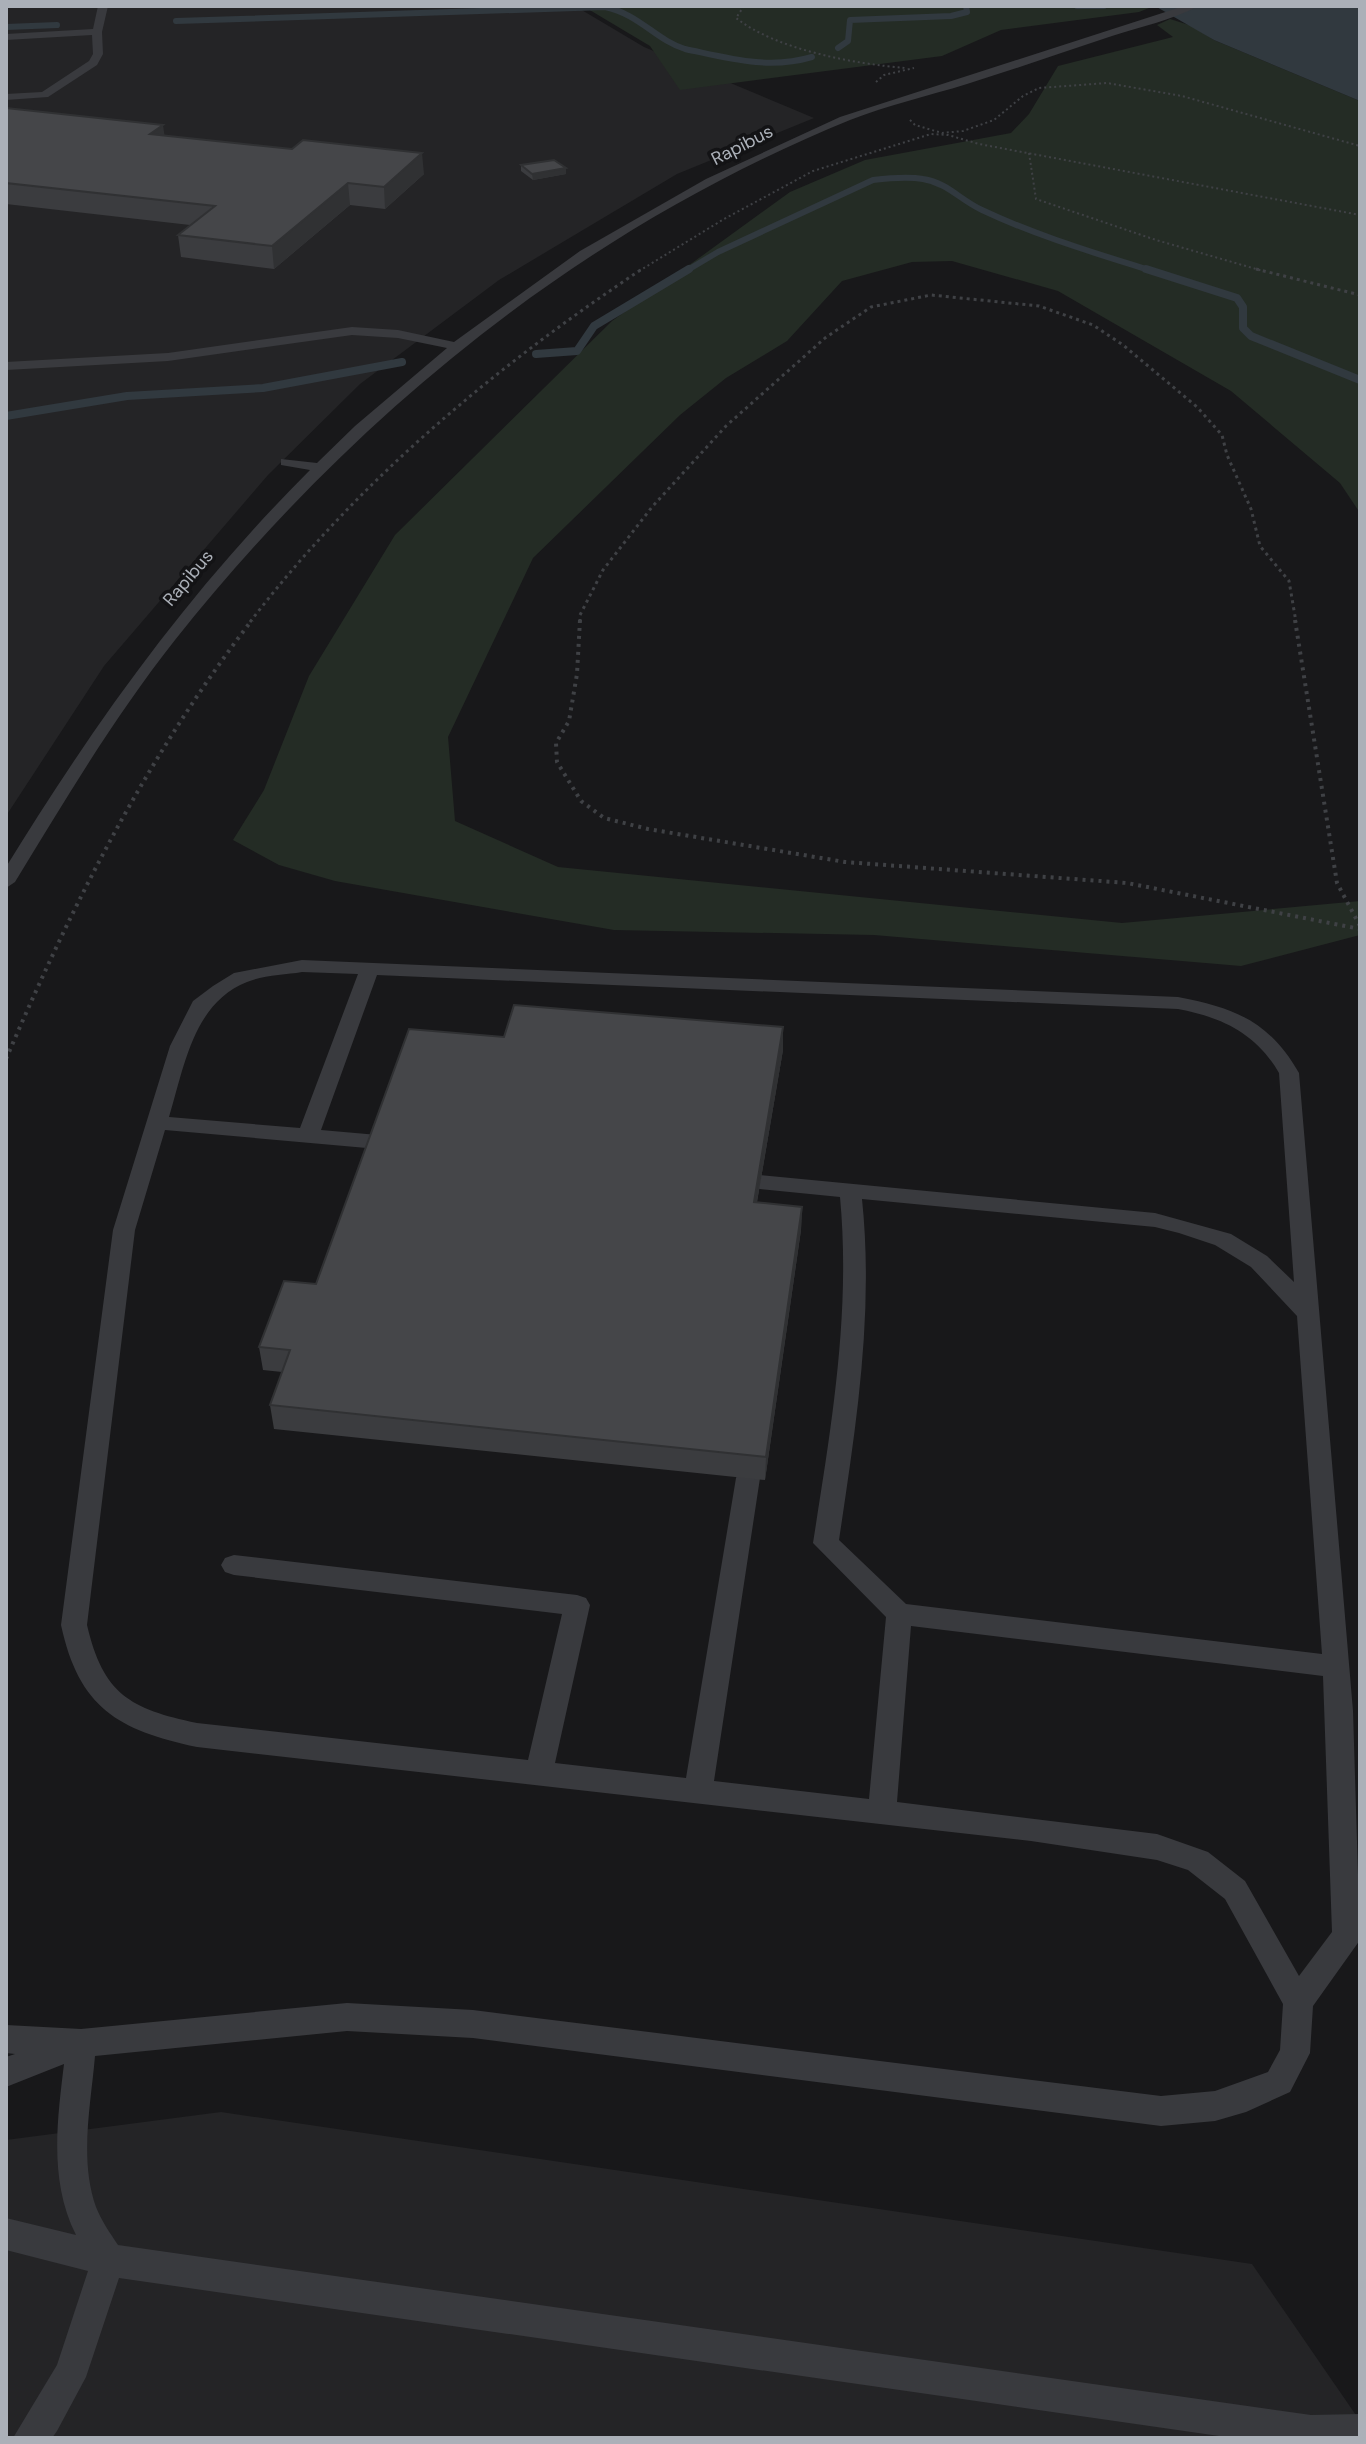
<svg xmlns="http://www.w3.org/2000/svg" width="1366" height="2444" font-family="'DM Sans',sans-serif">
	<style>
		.built { fill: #242426 }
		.green { fill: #242c25 }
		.water { fill: #31393f }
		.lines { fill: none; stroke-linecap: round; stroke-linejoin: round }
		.stream-far1 { stroke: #31393f; stroke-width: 6 }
		.stream { stroke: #31393f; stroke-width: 8 }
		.path-far2 { stroke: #3f4145; stroke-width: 2; stroke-dasharray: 2 3; stroke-linecap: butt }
		.path-far1 { stroke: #3f4145; stroke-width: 3; stroke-dasharray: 3 4; stroke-linecap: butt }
		.path { stroke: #3f4145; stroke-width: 4; stroke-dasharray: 3 5; stroke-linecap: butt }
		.service { fill: #393a3e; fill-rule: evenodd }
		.wall { fill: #3b3c3f }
		.shaded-wall { fill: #303133 }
		.building { fill: #454649; stroke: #303133; stroke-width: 2 }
		.labels { text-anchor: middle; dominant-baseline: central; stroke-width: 7; stroke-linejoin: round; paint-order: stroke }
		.far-street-label { font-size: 18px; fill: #abb0b8; stroke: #131315 }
	</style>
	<rect width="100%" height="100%" fill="#18181a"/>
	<g class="built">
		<path d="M6 6H575L644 47 814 118 677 174 499 280 360 384 268 475 104 666 6 816Z"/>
		<path d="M221 2112 1252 2264 1360 2421V2438H6V2140Z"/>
	</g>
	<g class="green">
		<path d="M583 6H1154L1139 12 1001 30 942 56 680 90 650 46Z"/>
		<path d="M1170 19 1192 26 1214 40 1360 101V513L1340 483 1231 391 1058 291 952 261 912 262 842 281 787 341 726 378 680 415 533 558 448 737 455 821 558 867 1122 923 1360 901V935L1241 966 874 935 614 930 335 881 279 865 233 840 264 790 309 676 395 535 612 321 790 192 865 160 1011 133 1029 114 1058 66 1173 37 1157 25Z"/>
	</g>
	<path class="water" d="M1155 6H1360V101L1214 40Z"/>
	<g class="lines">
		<g class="stream-far1">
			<path d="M1077 6H1104"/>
			<path d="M176 21 605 7C639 14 656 40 685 49 728 58 768 70 812 57"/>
			<path d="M6 27 57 25"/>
			<path d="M838 48 848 41 850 20 951 16 967 12 966 6"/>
			<path d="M686 271 718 252 873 180C889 178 907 176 923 179 948 183 960 200 982 210 1037 236 1095 253 1152 271"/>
		</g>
		<g class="stream">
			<path d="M1146 269 1237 298 1243 307V328L1251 336 1360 380"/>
			<path d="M536 354 577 351 594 326 689 269"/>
			<path d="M6 416 127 396 263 388 402 362"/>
		</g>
		<g class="path-far2">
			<path d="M744 6 736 18C777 50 855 64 906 68"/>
			<path d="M876 82 884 75 914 68"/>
			<path d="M910 120 915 125 942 133 963 131 994 120 1023 96 1039 88 1107 83 1182 96 1360 146"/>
			<path d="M1029 153 1036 199 1156 240 1263 271"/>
			<path d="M639 271 724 219 813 171 931 134 948 135 979 144 1360 215"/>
		</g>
		<g class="path-far1">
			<path d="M1256 269 1360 295"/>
			<path d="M250 622C358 481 495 367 642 269"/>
			<path d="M580 622V615L603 570 652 507 726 426 825 338 871 307 931 295 1039 306 1093 325 1123 345 1197 407 1222 435 1227 455 1251 509 1260 546 1289 581 1296 622"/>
		</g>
		<g class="path">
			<path d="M580 620 577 674 569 721 556 743 557 762 581 801 604 818 648 829 845 862 1127 883 1360 929"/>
			<path d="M1295 620 1337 883 1360 926"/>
			<path d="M6 1059C73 903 148 755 252 620"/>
		</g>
		<g class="service">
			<path d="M98 6H108L102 32 103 54 97 65 48 97 6 100V94L42 92 89 61 93 54 92 35 6 40V34L93 29Z"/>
			<path d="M1184 6H1198C1173 20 1139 27 1112 36 1064 52 1015 69 967 84 928 96 888 105 850 120 580 230 355 414 175 640 115 716 65 800 15 882L6 888V867C96 721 188 592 310 470L281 465V459L317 463 355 426 447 348 398 338 352 335 168 361 6 370V362L168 353 352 327 398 330 454 342 580 251 706 179 840 117Z"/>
			<path d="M302 960 1178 997C1235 1008 1269 1021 1299 1073L1353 1711 1360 1940 1313 2006 1310 2053 1290 2092 1246 2112 1215 2121 1161 2126 473 2038 347 2031 95 2056C91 2104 79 2159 96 2207 101 2220 110 2233 118 2245L1311 2415 1360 2414V2438H1233L119 2278 86 2377 57 2431 52 2438H13L57 2365 88 2271 6 2250V2218L76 2235C49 2181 57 2122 64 2064L6 2087V2057L15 2054 6 2053V2025L81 2029 347 2003 473 2010 1161 2096 1215 2091 1268 2072 1280 2050 1283 2004 1225 1899 1188 1870 1157 1860 1031 1841 197 1747C118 1730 79 1708 61 1625L113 1230 170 1046 193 1001 213 986 234 973ZM302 972 358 974 300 1128 169 1117C184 1068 193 1003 247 982 263 975 285 975 302 972ZM377 975 1178 1009C1221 1017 1256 1033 1279 1073L1294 1282 1267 1256 1231 1234 1155 1213 760 1175 752 1177 749 1182 752 1187 760 1189 840 1197C851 1314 831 1428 813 1543L886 1617 869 1799 714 1781 760 1478 757 1471 748 1469 739 1471 736 1478 686 1778 555 1763 590 1605 586 1598 577 1595 234 1555 225 1558 221 1565 225 1572 234 1575 562 1614 528 1760 197 1723C130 1709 103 1694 87 1625L135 1230 165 1130 378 1149 385 1147 389 1142 385 1137 378 1135 321 1130ZM862 1199 1155 1227 1179 1233 1215 1245 1251 1267 1297 1316 1322 1654 906 1604 839 1540C856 1426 874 1314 862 1199ZM911 1626 1323 1676 1332 1932 1299 1976 1245 1881 1208 1852 1157 1834 897 1802Z"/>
		</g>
	</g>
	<g class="wall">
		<path d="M6 108 165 136 424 174 385 209 350 205 274 269 181 257 178 235 190 225 6 204Z"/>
		<path d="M521 165 566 168V174L533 180 521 171Z"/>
		<path d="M504 1037 783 1050 757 1202 802 1207 801 1230 765 1480 274 1429 270 1405 282 1372 263 1370 259 1347 316 1284Z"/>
	</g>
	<g class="shaded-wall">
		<path d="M163 125 166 146 150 134Z"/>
		<path d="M422 153 424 174 385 209 384 187Z"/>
		<path d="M566 168V174L533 180 532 174Z"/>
		<path d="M348 183 350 205 274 269 272 246Z"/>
		<path d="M783 1027V1050L753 1225 754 1202Z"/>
		<path d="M802 1207 801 1230 765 1480 766 1457Z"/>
	</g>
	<g class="building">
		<path d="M6 108 163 125 150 134 292 149 303 140 422 153 384 187 348 183 272 246 178 235 215 206 6 183Z"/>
		<path d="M554 160 566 168 532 174 521 165Z"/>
		<path d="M514 1005 783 1027 754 1202 802 1207 766 1457 270 1405 290 1350 259 1347 284 1281 316 1284 409 1029 504 1037Z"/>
	</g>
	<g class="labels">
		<g class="far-street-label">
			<text transform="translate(742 145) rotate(-27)">Rapibus</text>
			<text transform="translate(188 578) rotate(-50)">Rapibus</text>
		</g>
	</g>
	<rect width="1366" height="2444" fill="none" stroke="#abb0b8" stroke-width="16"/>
</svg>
